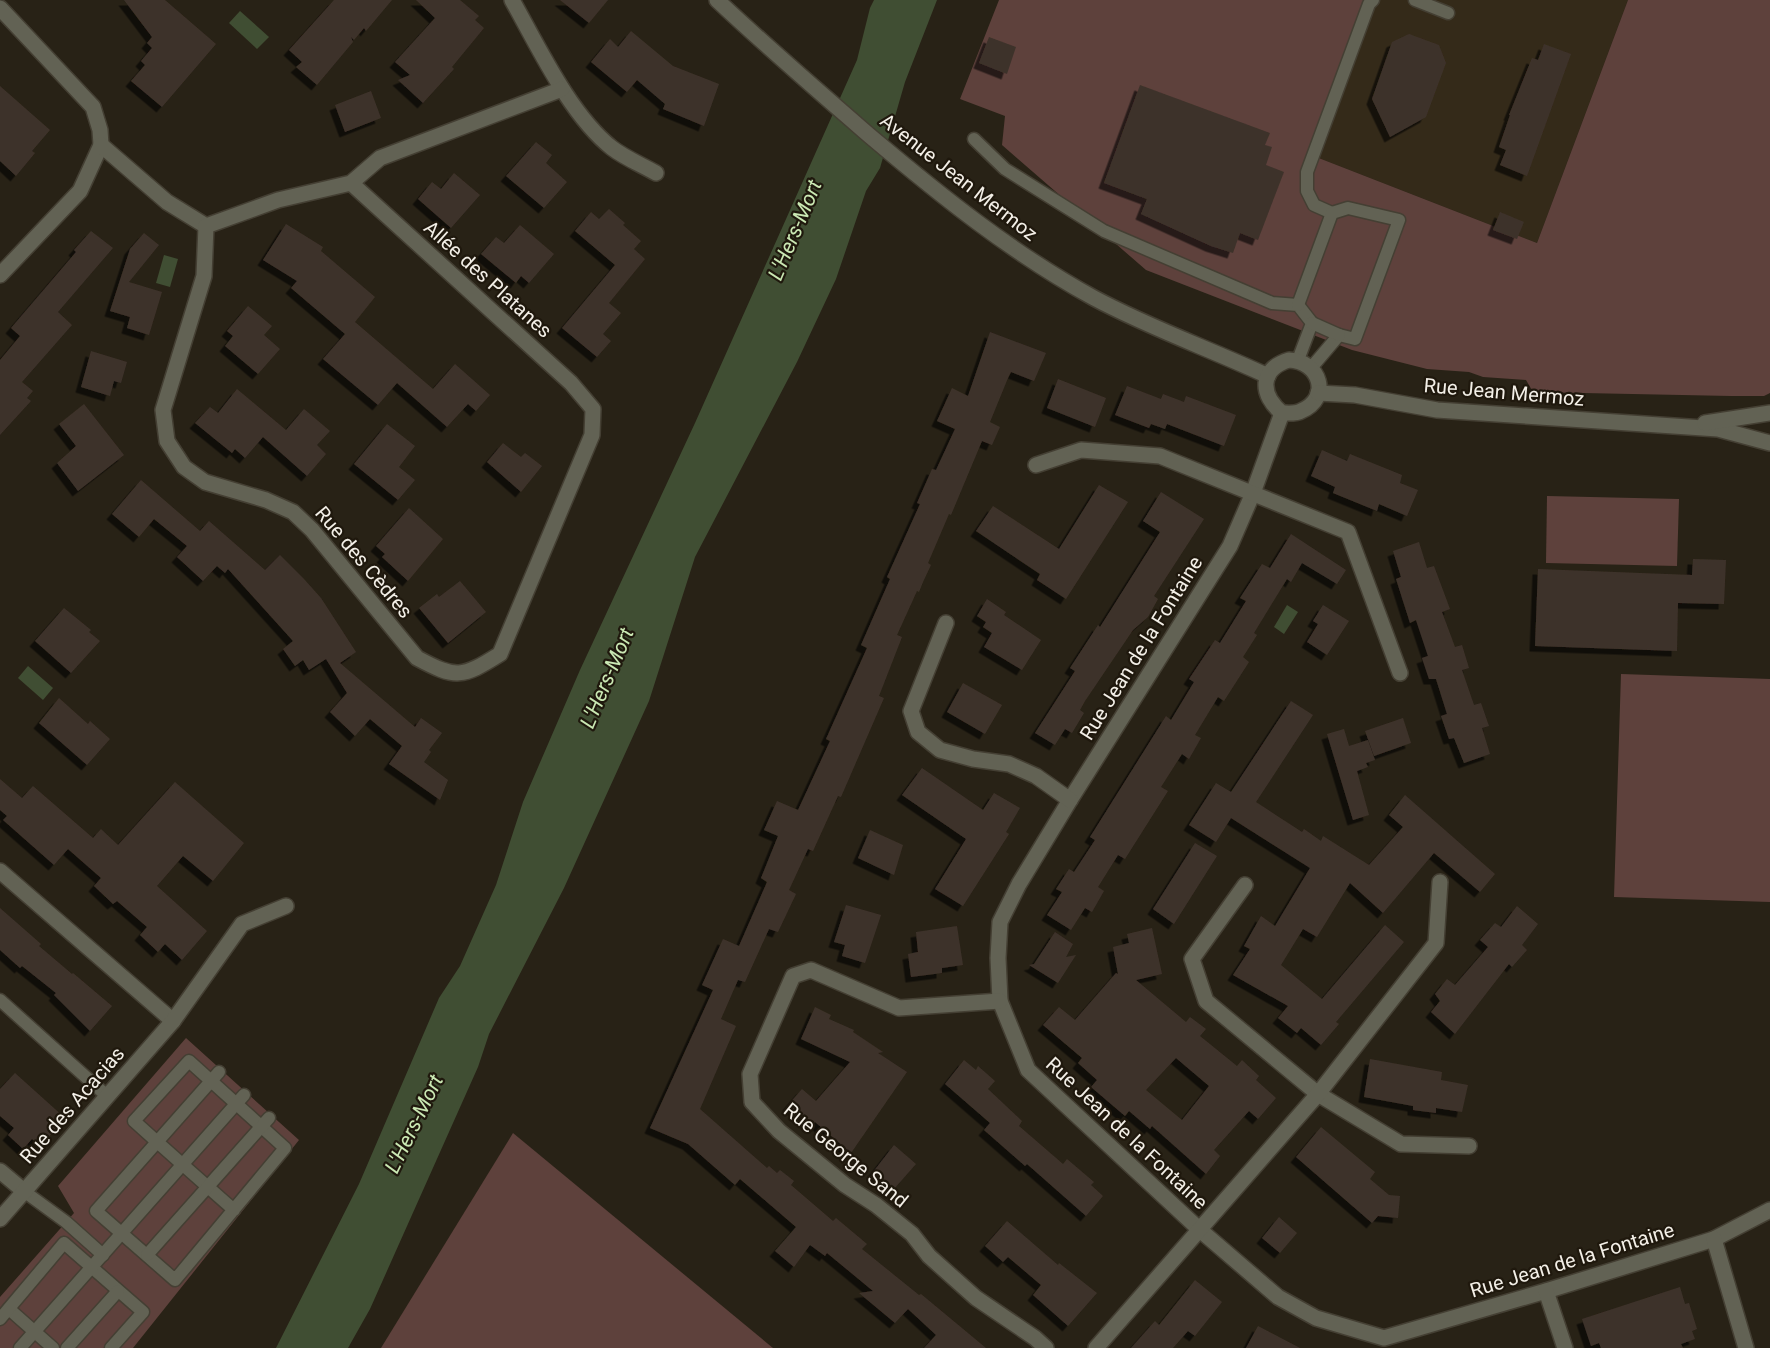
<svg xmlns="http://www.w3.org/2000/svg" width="1770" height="1348" font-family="Roboto,sans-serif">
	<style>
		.built { fill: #342a19 }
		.green { fill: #5e413c }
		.water { fill: #404e33 }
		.building { fill: #3e322a; fill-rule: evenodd; filter: url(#shadow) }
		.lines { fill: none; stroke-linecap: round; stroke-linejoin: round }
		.service-casing { stroke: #443f33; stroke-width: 15 }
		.minor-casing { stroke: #443f33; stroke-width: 18 }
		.tertiary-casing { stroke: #443f33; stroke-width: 18 }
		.service { stroke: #626254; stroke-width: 12 }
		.minor { stroke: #626254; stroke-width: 15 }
		.tertiary { stroke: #626254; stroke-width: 15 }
		.labels { text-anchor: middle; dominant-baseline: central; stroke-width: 4.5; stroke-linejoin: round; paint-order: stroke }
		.street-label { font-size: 20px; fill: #f3efe7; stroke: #1f180d }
		.water-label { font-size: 21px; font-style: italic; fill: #cae8b3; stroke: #1f180d }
	</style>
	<defs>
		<filter id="shadow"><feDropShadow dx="-5.5" dy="5.5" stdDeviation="0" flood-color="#0009"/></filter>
	</defs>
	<rect width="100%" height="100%" fill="#282216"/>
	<path class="built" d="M1367 0H1628L1537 243 1311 155Z"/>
	<g class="green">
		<path d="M999 0H1367L1311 155 1537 243 1628 0H1770V393L1764 396H1731L1533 392 1526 380 1483 377 1469 372 1427 369 1352 350 1146 270 1002 145 1005 116 960 99Z"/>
		<path d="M1547 496 1679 499 1677 566 1546 563Z"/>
		<path d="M1621 674 1770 679V902L1614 897Z"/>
		<path d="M186 1038 299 1140 133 1348H0V1297L74 1213 58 1186Z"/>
		<path d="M513 1133 773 1348H381Z"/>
	</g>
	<g class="water">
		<path d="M874 0H937L905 82 880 168 866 191 836 279 797 362 695 557 649 701 564 888 489 1034 478 1067 370 1309 348 1348H276L359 1184 439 998 460 966 496 885 523 802 580 670 695 423 857 60 870 8Z"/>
		<path d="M240 11 269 37 257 49 229 23Z"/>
		<path d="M164 255 178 259 170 287 156 283Z"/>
		<path d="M1287 605 1298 612 1284 634 1274 627Z"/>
		<path d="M28 666 53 688 43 700 18 678Z"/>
	</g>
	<g class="building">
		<path d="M124 0H165L216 44 162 107 131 81 145 65 141 61 152 48 147 43 152 37Z"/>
		<path d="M334 0H392L366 31 364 28 354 40 351 37 353 42 317 85 296 67 302 62 289 50Z"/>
		<path d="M416 0H460L479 16 475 20 484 28 452 67 454 69 423 103 398 80 410 75 395 62 435 18Z"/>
		<path d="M560 0H608L589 23Z"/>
		<path d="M631 31 673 66 719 84 704 126 663 109 665 104 637 80 627 92 591 62 610 39 618 47Z"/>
		<path d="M1409 34 1439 45 1446 63 1426 117 1390 137 1372 99 1392 42Z"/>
		<path d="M989 37 1016 47 1007 74 979 63Z"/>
		<path d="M1544 44 1571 54 1527 176 1500 165 1506 150 1499 147 1510 115H1509L1532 58 1538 60Z"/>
		<path d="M1140 85 1270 133 1265 145 1272 147 1266 165 1284 172 1258 240 1240 233 1233 253 1211 246 1141 214 1147 199 1104 183Z"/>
		<path d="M0 86 50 130 32 151 35 153 16 176 0 161Z"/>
		<path d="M371 91 381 118 345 132 335 105Z"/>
		<path d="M536 142 552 155 546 163 567 182 544 208 506 176Z"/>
		<path d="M454 173 480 195 451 228 418 199 432 182 441 189Z"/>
		<path d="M609 209 625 223 623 225 641 241 634 249 645 259 609 303 621 313 603 334 611 341 597 357 562 328 615 265 575 231 591 212 599 219Z"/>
		<path d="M1500 212 1524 222 1517 239 1493 230Z"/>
		<path d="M286 224 323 247 321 251 375 297 355 322 433 389 455 364 490 395 476 411 468 404 447 427 397 383 378 405 323 359 345 334 291 288 297 281 263 260Z"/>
		<path d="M520 225 554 254 529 283 521 276 516 283 481 254 496 237 504 243Z"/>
		<path d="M91 231 113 248 58 312 72 325 22 382 33 391 27 398 31 401 0 435V360L20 336 11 328 76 252 74 250Z"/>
		<path d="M144 233 159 245 129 282 162 292 149 335 127 328 130 317 110 311 130 249Z"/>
		<path d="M248 306 272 326 264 335 280 349 258 374 225 346 233 336 227 331Z"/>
		<path d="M990 332 1046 353 1034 381 1011 372 1008 378 990 422 1000 427 992 445 982 441 951 515 949 514 928 563 931 565 923 582 919 592 917 591 897 635 902 637 879 696 884 698 841 797 838 796 813 851 808 849 789 890 796 894 778 932 769 929 745 982 738 980 721 1019 736 1026 700 1109 767 1168 769 1166 777 1173 780 1170 794 1181 791 1185 833 1221 836 1218 867 1244 862 1249 919 1295 921 1294 986 1348H924L936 1335 908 1309 895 1323 859 1293 873 1291 827 1253 825 1256 810 1245 794 1267 775 1251 796 1227 740 1179 735 1185 688 1144 650 1128 713 990 702 985 723 939 739 946 767 882 761 878 778 836 764 830 777 801 798 810 830 741 826 739 867 648 861 645 890 579 887 577 920 504 917 503 932 469 936 470 955 429 937 421 952 388 968 396Z"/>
		<path d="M91 351 127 362 121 383 114 381 110 396 81 387Z"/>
		<path d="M1058 379 1106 398 1095 427 1047 408Z"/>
		<path d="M1127 386 1161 399 1163 394 1184 402 1186 396 1236 415 1224 446 1167 424 1165 429 1151 424 1149 428 1115 415Z"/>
		<path d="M237 389 286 430 304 409 330 431 317 445 326 454 307 476 263 437 245 458 235 449 232 453 195 423 210 407 218 413Z"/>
		<path d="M84 404 124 455 78 491 57 463 76 446 59 424Z"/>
		<path d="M387 424 415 446 399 467 415 480 398 500 354 464Z"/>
		<path d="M503 443 521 457 525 453 542 466 521 492 487 462Z"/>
		<path d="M1322 450 1347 461 1350 454 1402 475 1400 483 1418 490 1407 516 1379 504 1377 511 1333 493 1335 487 1311 476Z"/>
		<path d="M141 480 200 531 209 521 265 570 280 555 304 579 321 598 356 652 340 663 415 727 421 718 442 733 429 750 431 752 424 762 448 780 440 800 389 764 402 746 370 719 355 736 330 712 347 693 326 659 309 670 303 660 295 666 283 649 293 641 228 569 225 573 217 566 203 581 177 557 187 546 154 519 139 537 112 514Z"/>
		<path d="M1099 485 1128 502 1066 599 1037 580 1040 574 976 531 993 506 1059 549Z"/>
		<path d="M1161 492 1204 519 1154 596 1158 599 1148 617 1133 630 1085 701 1080 710 1084 713 1072 733 1065 729 1055 745 1035 733 1075 671 1070 668 1098 625 1100 627 1160 532 1143 521Z"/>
		<path d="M409 508 443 539 408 581 382 557 385 554 376 546Z"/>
		<path d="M1291 534 1346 570 1337 584 1302 563 1291 582 1287 579 1254 633 1257 635 1243 657 1249 662 1224 701 1218 697 1195 735 1201 738 1189 759 1182 754 1161 787 1168 791 1125 859 1118 855 1098 887 1104 891 1092 912 1085 908 1071 930 1047 915 1062 892 1056 889 1069 869 1074 872 1095 840 1090 837 1166 716 1171 720 1194 682 1189 679 1215 640 1220 643 1246 601 1240 598 1262 564 1270 568Z"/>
		<path d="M1419 542 1427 568 1434 566 1450 609 1442 612 1455 647 1462 645 1469 668 1462 670 1474 705 1481 703 1489 726 1482 728 1490 754 1464 763 1454 738 1449 739 1441 716 1447 714 1436 679H1429L1422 658 1428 656 1416 620 1410 623 1396 579 1401 577 1393 551Z"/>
		<path d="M1693 559 1726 560 1724 604 1678 603 1677 651 1535 646 1538 569 1692 575Z"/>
		<path d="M460 581 486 612 448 643 419 608 437 594 439 597Z"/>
		<path d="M987 599 1006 612 1004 615 1041 640 1022 670 984 647 992 633 983 627 986 622 977 616Z"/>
		<path d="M1323 605 1349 621 1327 655 1307 642 1318 624 1313 621Z"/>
		<path d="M64 608 91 630 89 632 100 641 71 673 35 641Z"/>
		<path d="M963 683 1002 705 985 734 947 712Z"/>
		<path d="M59 698 88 724 90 721 110 739 87 765 39 723Z"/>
		<path d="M1291 701 1313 715 1256 802 1302 832 1304 829 1321 841 1323 836 1369 865 1403 827 1389 815 1405 795 1495 874 1480 892 1434 853 1383 913 1350 883 1317 937 1303 929 1281 965 1322 999 1385 925 1404 942 1336 1022 1339 1024 1321 1045 1301 1028 1297 1033 1278 1018 1288 1006 1233 975 1250 949 1244 946 1261 916 1275 926 1310 868 1231 818 1216 842 1189 825 1216 783 1231 792Z"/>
		<path d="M1403 718 1411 743 1374 756 1365 731Z"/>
		<path d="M1344 729 1349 746 1368 740 1375 760 1366 763 1368 767 1357 771 1369 815 1353 820 1327 734Z"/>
		<path d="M922 768 983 810 994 793 1020 808 1006 832 1009 834 963 906 935 889 966 839 902 795Z"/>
		<path d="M0 779 22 798 33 786 93 838 101 829 118 845 175 782 244 843 213 881 183 856 157 886 207 931 182 960 165 944 158 952 140 935 147 927 117 901 113 904 94 886 101 878 68 849 54 865 3 820 7 816 0 810Z"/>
		<path d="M870 830 903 845 894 875 858 858Z"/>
		<path d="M1195 843 1217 856 1174 924 1153 909Z"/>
		<path d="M846 905 881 915 865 963 842 956 845 945 834 942Z"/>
		<path d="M1517 906 1538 924 1522 945 1527 950 1512 967 1509 964 1455 1034 1431 1012 1440 1001 1435 994 1447 979 1455 985 1488 947 1480 940 1495 923 1501 927Z"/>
		<path d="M0 908 41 944 39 946 72 974 73 973 112 1006 90 1031 54 995 56 993 22 966 20 968 0 950Z"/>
		<path d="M957 926 963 965 942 968V973L911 977 908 954 918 952 916 932Z"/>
		<path d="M1152 928 1162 974 1136 980 1186 1022 1190 1017 1206 1029 1200 1036 1237 1066 1242 1060 1259 1076 1256 1080 1276 1098 1258 1119 1249 1111 1214 1150 1220 1156 1206 1174 1152 1126 1150 1129 1129 1111 1125 1116 1091 1087 1097 1080 1078 1063 1082 1058 1043 1025 1059 1007 1075 1020 1116 973 1118 974 1113 947 1129 943 1127 934ZM1176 1058 1209 1086 1182 1120 1146 1090Z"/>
		<path d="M1055 932 1073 944 1066 957 1076 955 1058 983 1029 965 1034 964Z"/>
		<path d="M815 1007 831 1015 829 1019 854 1030 853 1032 883 1052 878 1053 907 1072 851 1153 815 1122 812 1126 788 1105 802 1089 816 1101 850 1062 801 1039Z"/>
		<path d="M1370 1059 1442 1072 1441 1080 1468 1085 1462 1112 1436 1108V1113L1413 1110V1106L1364 1097Z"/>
		<path d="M964 1060 976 1070 978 1066 995 1081 988 1089 1022 1121 1019 1126 1063 1164 1067 1159 1094 1182 1091 1185 1103 1196 1086 1216 1027 1164 1025 1166 984 1130 990 1123 945 1084Z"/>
		<path d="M15 1073 65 1118 41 1146 32 1139 23 1149 8 1135 14 1128 0 1116V1089Z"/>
		<path d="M1321 1127 1375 1172 1370 1179 1389 1195 1400 1196 1398 1218 1378 1216 1372 1223 1296 1157Z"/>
		<path d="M894 1145 916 1164 894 1189 873 1172Z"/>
		<path d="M1279 1217 1297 1233 1280 1253 1262 1238Z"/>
		<path d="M1007 1221 1058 1265 1059 1263 1097 1293 1068 1326 1033 1295 1041 1285 1008 1257 1003 1262 985 1246Z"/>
		<path d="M1195 1280 1222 1302 1195 1336 1188 1331 1173 1348H1131L1155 1321 1159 1325Z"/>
		<path d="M1680 1287 1685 1304 1689 1303 1697 1329 1692 1331 1695 1339 1681 1344 1683 1348H1601L1599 1343 1591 1346 1582 1319Z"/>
		<path d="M1258 1326 1300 1348H1246Z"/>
	</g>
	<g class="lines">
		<g class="service-casing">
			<g id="service">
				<path d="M1415 0 1448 13"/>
				<path d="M974 139 1005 169 1104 231 1272 303 1298 305 1312 323 1298 360"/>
				<path d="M1332 213 1314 205 1307 191V172L1369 4 1373 0"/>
				<path d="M1298 305 1332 213 1348 208 1399 220 1355 339 1339 335 1311 368"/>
				<path d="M1312 323 1339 335"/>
				<path d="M0 1000 107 1096"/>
				<path d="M219 1072 211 1081 96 1211 175 1280 285 1148C253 1119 221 1090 189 1061L134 1121C167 1151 200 1180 234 1210"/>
				<path d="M25 1192 66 1222 103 1255"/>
				<path d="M147 1255 269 1118"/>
				<path d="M9 1309 53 1348"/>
				<path d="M0 1319 64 1243 143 1312 111 1348"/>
				<path d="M20 1348 244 1095"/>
				<path d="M67 1348 118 1291"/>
			</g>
		</g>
		<g class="minor-casing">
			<g id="minor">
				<path d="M512 0C538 46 570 115 612 148 625 158 642 165 656 173"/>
				<path d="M0 8 93 107 100 130 101 145 80 191 0 275"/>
				<path d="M101 145 167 202 206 226"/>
				<path d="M351 183 571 383 593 409 592 435 500 654C462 678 456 679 417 658L312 530 293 512 266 500 205 482 184 467 167 441 163 410 204 276 206 226 278 200 351 183 380 158 562 89"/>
				<path d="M1282 413 1253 493 1230 546 1070 800 1019 884 1000 922 998 958 1000 1001 1028 1070 1200 1230 1278 1297 1316 1318 1384 1338 1546 1291 1714 1239 1770 1210"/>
				<path d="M1036 465 1081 450 1160 456 1348 532 1400 673"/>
				<path d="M946 623 911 711 918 732 940 750 973 759 1009 764 1036 776 1070 800"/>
				<path d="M0 871 173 1021"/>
				<path d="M1245 885 1192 959 1206 1001 1318 1094 1401 1144 1469 1146"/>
				<path d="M1000 1001 899 1008 811 970 793 976 750 1074 752 1102 779 1131 845 1185 876 1205 912 1234 929 1256 976 1298 1035 1338 1046 1348"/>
				<path d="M0 1171 25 1192"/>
				<path d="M0 1219 173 1021 242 924 286 906"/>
				<path d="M1714 1239 1746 1348"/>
				<path d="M1546 1291 1565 1348"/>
				<path d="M1096 1348 1318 1094 1436 943 1440 882"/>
			</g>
		</g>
		<g class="tertiary-casing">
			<g id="tertiary">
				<path d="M717 0C767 47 818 91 870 136 941 196 1012 253 1094 298 1150 328 1210 349 1268 376"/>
				<path d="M1289 360C1320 361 1332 398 1301 411 1296 414 1288 413 1282 413 1260 395 1259 369 1289 360Z"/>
				<path d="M1318 393 1355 395 1437 410 1718 429 1770 443"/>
				<path d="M1705 423 1770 413"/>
			</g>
		</g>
		<use href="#service" class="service"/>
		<use href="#minor" class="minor"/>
		<use href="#tertiary" class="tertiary"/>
	</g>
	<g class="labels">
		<g class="street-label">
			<text transform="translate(959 177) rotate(38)">Avenue Jean Mermoz</text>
			<text transform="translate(488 279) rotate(42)">Allée des Platanes</text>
			<text transform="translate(1504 392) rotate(5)">Rue Jean Mermoz</text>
			<text transform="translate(364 562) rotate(50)">Rue des Cèdres</text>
			<text transform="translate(1141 648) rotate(-58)">Rue Jean de la Fontaine</text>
			<text transform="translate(72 1105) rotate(-49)">Rue des Acacias</text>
			<text transform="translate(1127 1133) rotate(43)">Rue Jean de la Fontaine</text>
			<text transform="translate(846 1155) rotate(39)">Rue George Sand</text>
			<text transform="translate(1572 1260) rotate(-17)">Rue Jean de la Fontaine</text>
		</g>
		<g class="water-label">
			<text transform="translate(795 230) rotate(-67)">L'Hers-Mort</text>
			<text transform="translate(607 678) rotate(-67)">L'Hers-Mort</text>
			<text transform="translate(414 1124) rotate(-64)">L'Hers-Mort</text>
		</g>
	</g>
</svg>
